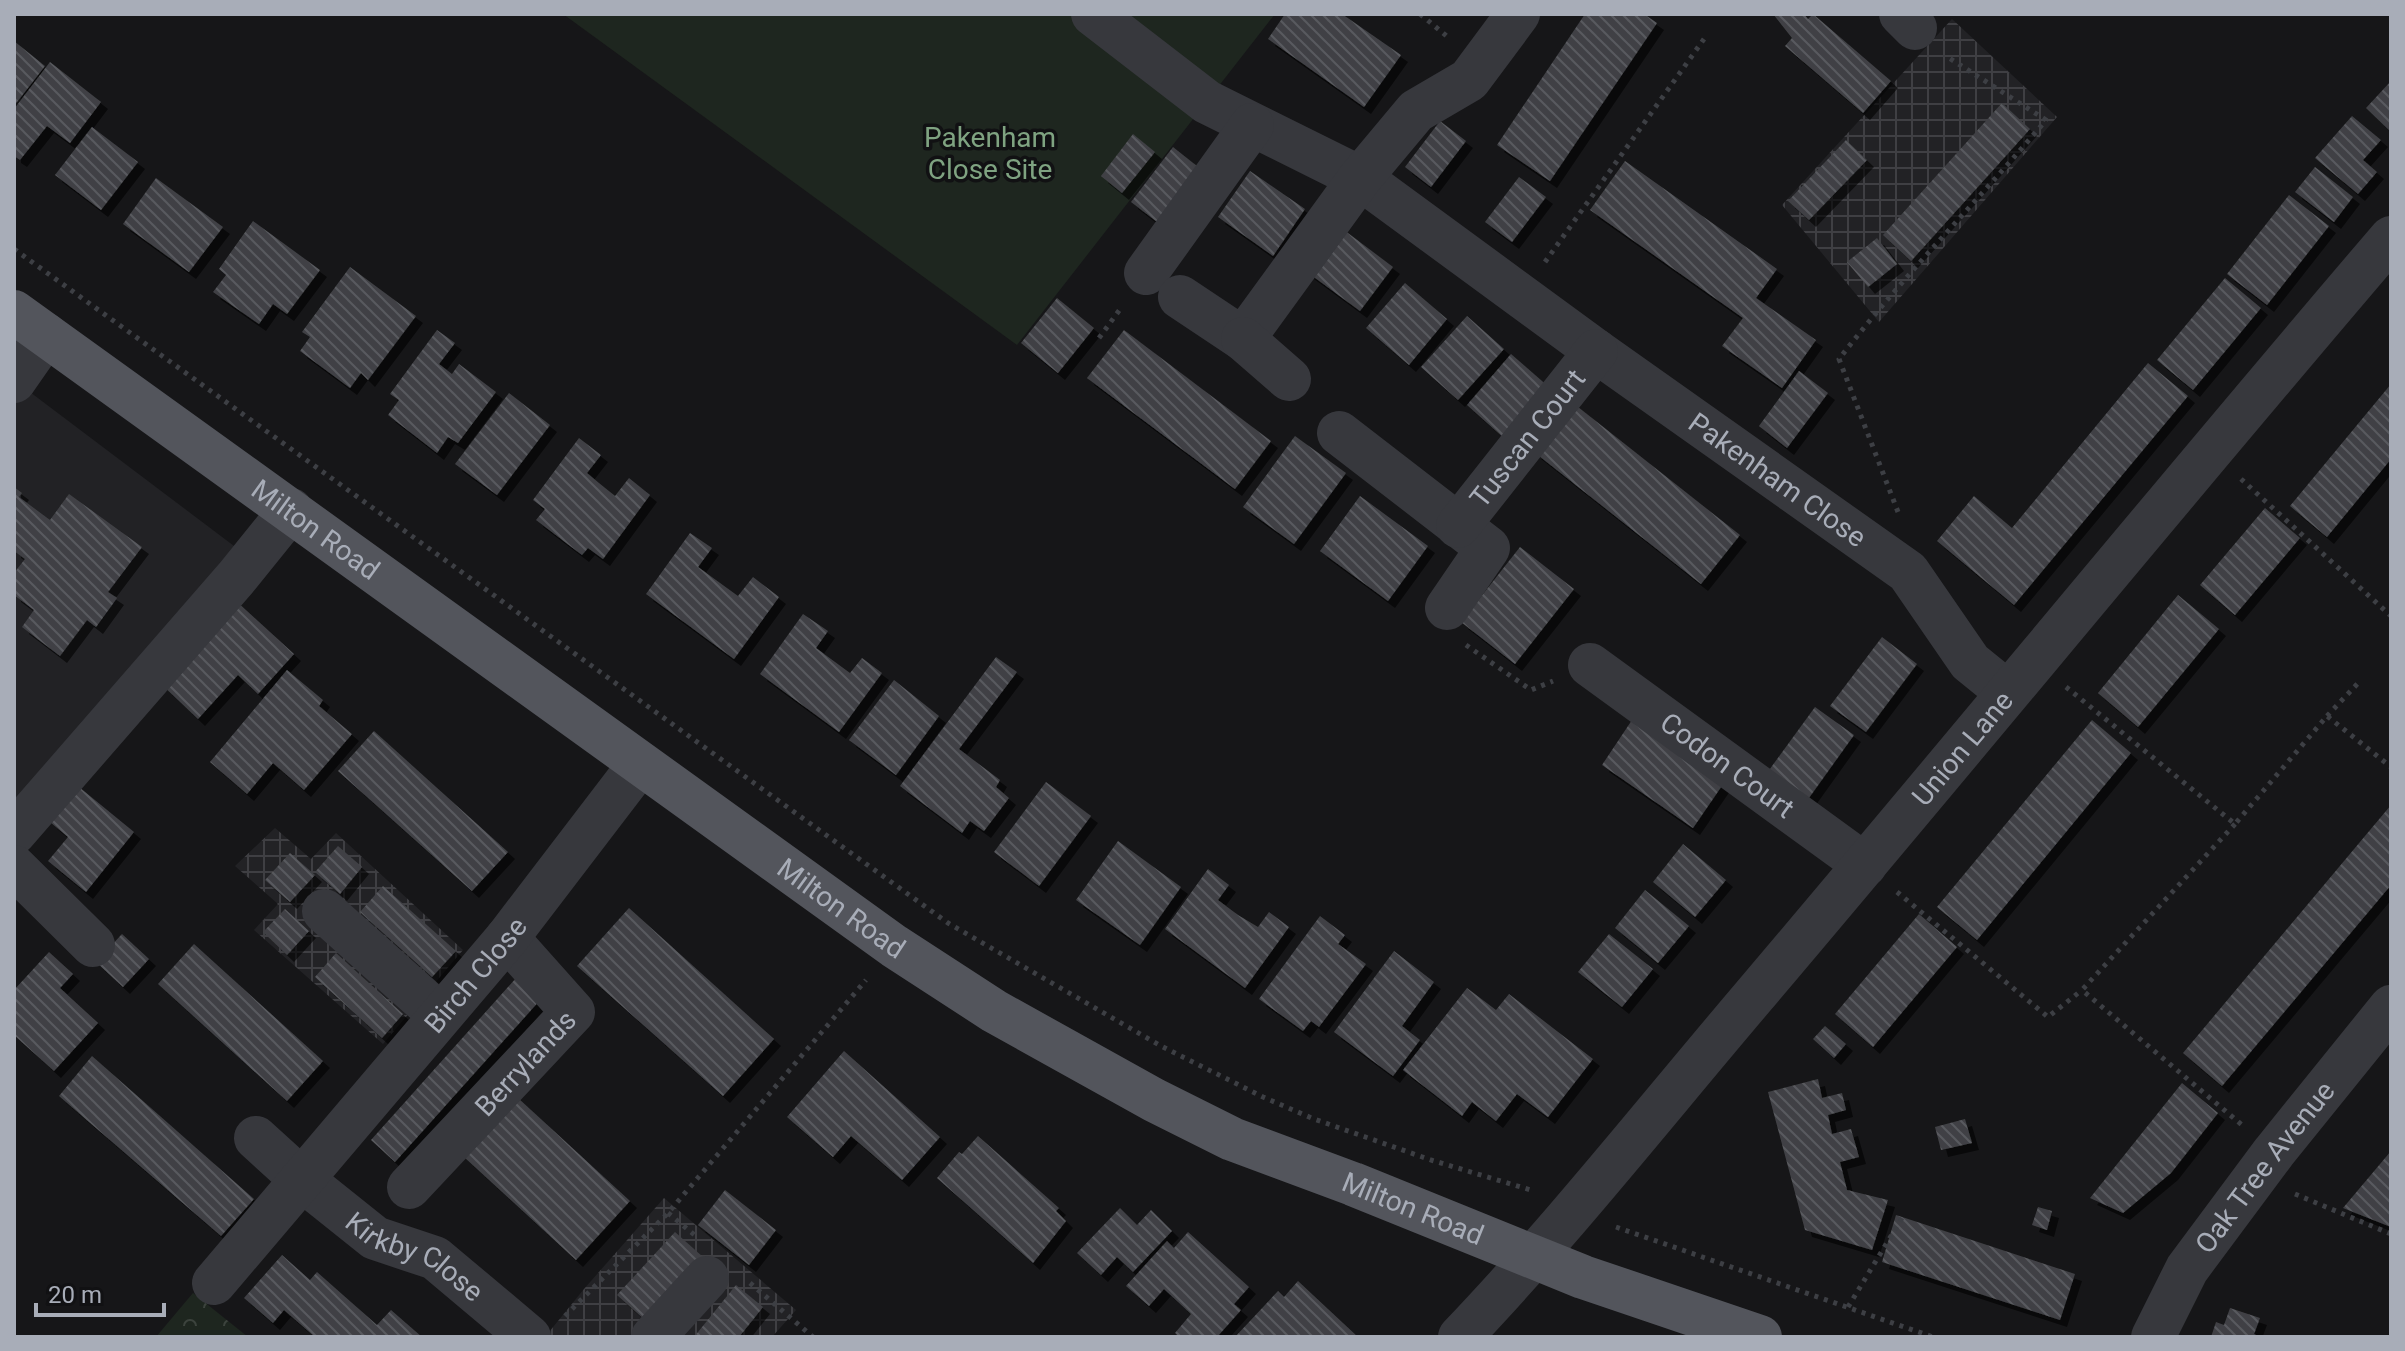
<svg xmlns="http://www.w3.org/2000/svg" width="2405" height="1351" font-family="Roboto,sans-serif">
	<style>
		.built { fill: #222225 }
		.industrial { fill: url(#industrial-grid) }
		.forest { fill: url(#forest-crowns) }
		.garden { fill: #1e261f }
		.building { fill: url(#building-back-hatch); filter: url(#shadow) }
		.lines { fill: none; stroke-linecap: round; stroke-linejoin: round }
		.path { stroke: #3d3f44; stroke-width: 5; stroke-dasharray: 4 6; stroke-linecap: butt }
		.minor { stroke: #37383d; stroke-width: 44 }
		.major { stroke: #53555c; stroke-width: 44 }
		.labels { text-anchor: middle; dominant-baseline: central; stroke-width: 7; stroke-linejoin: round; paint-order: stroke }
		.park-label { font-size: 28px; fill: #7fa381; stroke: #111113 }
		.street-label { font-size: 28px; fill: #a8adb8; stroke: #111113 }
	</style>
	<defs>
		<pattern id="industrial-grid" width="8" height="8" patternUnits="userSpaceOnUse" patternTransform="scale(2)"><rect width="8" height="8" fill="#222225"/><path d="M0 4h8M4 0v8" fill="none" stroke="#3f3f43"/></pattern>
		<pattern id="forest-crowns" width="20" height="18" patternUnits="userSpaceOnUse" patternTransform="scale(2)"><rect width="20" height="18" fill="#1e261f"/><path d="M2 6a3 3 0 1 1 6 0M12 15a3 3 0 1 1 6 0" fill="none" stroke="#3c433d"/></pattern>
		<pattern id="building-back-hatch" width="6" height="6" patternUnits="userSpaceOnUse" patternTransform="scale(2)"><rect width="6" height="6" fill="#404145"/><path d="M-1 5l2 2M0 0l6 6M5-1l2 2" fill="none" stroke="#595a5e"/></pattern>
		<filter id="shadow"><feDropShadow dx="7" dy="7" stdDeviation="0" flood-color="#0009"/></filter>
	</defs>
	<rect width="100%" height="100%" fill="#161618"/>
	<path class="built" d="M14 380 242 552 14 820Z"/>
	<g class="industrial">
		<path d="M1952 19 2057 117 1879 322 1782 205Z"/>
		<path d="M275 828 311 859 336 833 463 950 383 1044 254 930 278 904 235 866Z"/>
		<path d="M664 1198 796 1310 772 1337H545L584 1289Z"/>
	</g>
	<path class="forest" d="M193 1293 248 1337H156Z"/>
	<path class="garden" d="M563 14H1275L1017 345Z"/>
	<g class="building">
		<path d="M1285 14H1342L1401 55 1364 107 1268 39Z"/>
		<path d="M1585 14H1644L1657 23 1550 181 1497 145Z"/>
		<path d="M1773 14H1804L1808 19 1813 14 1891 81 1863 113 1785 46 1792 38Z"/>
		<path d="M14 41 45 66 14 106Z"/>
		<path d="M50 62 101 102 70 143 47 126 20 160 14 156V109Z"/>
		<path d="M2391 81V132L2366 108Z"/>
		<path d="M2002 103 2030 129 1911 261 1883 235Z"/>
		<path d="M2352 116 2381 140 2363 160 2377 172 2358 194 2315 158Z"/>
		<path d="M1440 121 1466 141 1431 187 1405 167Z"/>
		<path d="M92 127 138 162 101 210 55 175Z"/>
		<path d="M1133 134 1155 152 1122 193 1101 176Z"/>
		<path d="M1846 140 1867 160 1809 220 1788 201Z"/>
		<path d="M1173 147 1207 174 1165 228 1131 202Z"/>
		<path d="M1625 161 1777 269 1756 298 1816 340 1782 388 1722 346 1743 318 1590 210Z"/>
		<path d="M2315 167 2353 197 2334 222 2295 192Z"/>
		<path d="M1250 171 1305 209 1273 256 1218 217Z"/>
		<path d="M1519 177 1546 197 1512 242 1485 222Z"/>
		<path d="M156 178 223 227 189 272 123 224Z"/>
		<path d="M2289 195 2329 226 2267 305 2227 274Z"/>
		<path d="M253 221 320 270 287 314 273 304 259 324 213 292 226 275 219 269Z"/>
		<path d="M1340 227 1393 267 1360 311 1307 272Z"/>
		<path d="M1877 238 1897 264 1868 287 1847 262Z"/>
		<path d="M350 267 416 316 368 380 361 373 350 388 300 351 310 337 302 332Z"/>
		<path d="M2225 278 2261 308 2193 390 2157 360Z"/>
		<path d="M1405 283 1447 319 1409 365 1366 328Z"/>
		<path d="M1057 298 1094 328 1058 373 1021 343Z"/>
		<path d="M1467 316 1504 349 1458 400 1421 367Z"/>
		<path d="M437 330 455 343 439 364 452 374 459 364 496 392 458 443 448 437 437 453 388 415 399 400 390 394Z"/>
		<path d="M1124 330 1271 441 1235 489 1087 378Z"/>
		<path d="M1511 354 1550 388 1505 439 1467 405Z"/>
		<path d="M2148 363 2188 396 2014 605 1937 541 1974 496 2012 528Z"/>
		<path d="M1799 371 1828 393 1787 448 1759 426Z"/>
		<path d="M2391 384V459L2327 537 2290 506Z"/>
		<path d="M509 393 550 425 497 495 455 464Z"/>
		<path d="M1573 403 1740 535 1701 584 1534 452Z"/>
		<path d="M1295 436 1346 473 1294 544 1243 507Z"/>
		<path d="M579 438 601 455 587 473 599 483 615 496 629 478 650 495 603 559 588 548 582 555 536 520 545 509 533 500Z"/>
		<path d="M14 487 22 493 19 497 50 520 69 494 142 547 108 592 117 598 96 627 87 620 60 656 22 627 34 610 14 595V573L25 559 14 551Z"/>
		<path d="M1360 496 1428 546 1388 601 1320 551Z"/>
		<path d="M2265 508 2300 538 2235 615 2200 585Z"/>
		<path d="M690 533 712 548 698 567 738 596 753 577 779 597 734 659 646 594Z"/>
		<path d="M1520 547 1574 589 1515 664 1461 622Z"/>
		<path d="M2178 595 2219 629 2138 727 2098 693Z"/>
		<path d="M234 599 294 654 258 694 238 675 198 719 158 681Z"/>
		<path d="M803 614 828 631 816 648 850 673 862 658 882 673 839 732 760 674Z"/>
		<path d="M1882 637 1917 664 1866 732 1830 706Z"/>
		<path d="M996 657 1017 672 959 749 1000 780 996 787 1009 798 984 831 970 821 962 833 900 786Z"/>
		<path d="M287 670 323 700 319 706 352 734 304 790 273 763 247 794 210 762Z"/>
		<path d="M894 680 939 716 896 775 849 740Z"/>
		<path d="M1815 707 1854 735 1806 802 1767 773Z"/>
		<path d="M1638 711 1730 774 1693 828 1602 765Z"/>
		<path d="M2092 720 2131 753 1977 940 1937 907Z"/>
		<path d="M374 731 508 852 472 891 338 771Z"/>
		<path d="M1046 782 1091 816 1039 886 994 852Z"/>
		<path d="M79 787 134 832 86 892 48 861 68 837 50 822Z"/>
		<path d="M2391 805V885L2222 1086 2183 1053Z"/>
		<path d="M1118 841 1181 887 1140 945 1076 900Z"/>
		<path d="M1683 844 1726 880 1695 917 1653 882Z"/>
		<path d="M338 846 362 867 340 894 315 872Z"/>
		<path d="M290 853 315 875 290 902 265 880Z"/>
		<path d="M1208 869 1229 885 1218 900 1238 915 1258 927 1269 912 1289 927 1245 988 1165 929Z"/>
		<path d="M383 886 456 951 432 977 360 912Z"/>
		<path d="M1645 890 1689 926 1658 963 1615 928Z"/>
		<path d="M629 908 774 1039 723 1096 577 966Z"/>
		<path d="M285 909 309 931 287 955 263 932Z"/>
		<path d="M1919 914 1957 947 1873 1047 1835 1014Z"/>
		<path d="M1320 916 1345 935 1338 944 1366 964 1319 1027 1311 1021 1303 1031 1259 999Z"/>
		<path d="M122 934 149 959 123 987 96 962Z"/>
		<path d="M1609 934 1653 969 1622 1007 1578 972Z"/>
		<path d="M194 944 323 1061 287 1101 158 984Z"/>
		<path d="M1394 951 1434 982 1402 1026 1420 1040 1393 1076 1334 1032Z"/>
		<path d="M49 952 73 974 60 988 98 1023 54 1071 14 1035V990Z"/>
		<path d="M336 953 403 1014 382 1038 315 977Z"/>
		<path d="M517 977 541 999 395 1162 371 1140Z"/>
		<path d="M1467 988 1496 1010 1509 994 1593 1059 1548 1117 1517 1094 1496 1121 1472 1102 1462 1116 1403 1070Z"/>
		<path d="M1825 1026 1846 1044 1834 1058 1813 1039Z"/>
		<path d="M844 1051 940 1137 902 1180 851 1136 833 1157 787 1117Z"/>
		<path d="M92 1056 254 1199 221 1236 59 1096Z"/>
		<path d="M1818 1079 1822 1098 1842 1093 1846 1110 1828 1115 1832 1134 1851 1129 1859 1157 1840 1162 1847 1190 1888 1200 1872 1250 1805 1230 1768 1092Z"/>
		<path d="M2182 1083 2218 1113 2171 1173 2123 1213 2090 1198Z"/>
		<path d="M518 1098 630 1201 576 1260 464 1157Z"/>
		<path d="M1965 1119 1972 1143 1941 1150 1935 1127Z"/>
		<path d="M978 1136 1059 1208 1056 1211 1066 1221 1033 1263 937 1178 959 1152 962 1154Z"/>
		<path d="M2391 1151V1227L2343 1208Z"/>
		<path d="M725 1190 776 1230 749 1265 698 1225Z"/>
		<path d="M2038 1207 2052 1211 2047 1230 2032 1225Z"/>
		<path d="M1120 1208 1137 1225 1151 1210 1172 1231 1133 1272 1117 1257 1101 1275 1077 1253Z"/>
		<path d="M1896 1215 2075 1274 2060 1320 1882 1262Z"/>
		<path d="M675 1232 703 1257 645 1320 617 1295Z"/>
		<path d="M1188 1232 1249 1287 1234 1304 1241 1310 1217 1337H1179L1175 1333 1191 1314 1164 1289 1149 1306 1126 1286 1167 1241 1174 1248Z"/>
		<path d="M282 1255 310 1280 317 1272 377 1325 391 1310 422 1337H315L284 1310 273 1323 244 1298Z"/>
		<path d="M1298 1281 1358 1337H1235L1278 1291 1284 1297Z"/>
		<path d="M736 1285 763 1307 739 1337H694Z"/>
		<path d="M2230 1308 2260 1318 2254 1334 2260 1337H2211L2216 1322 2224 1325Z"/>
	</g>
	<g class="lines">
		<g class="path">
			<path d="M1420 14 1449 38"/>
			<path d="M14 249 948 923 1161 1046 1263 1097 1314 1119 1431 1160 1534 1191"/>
			<path d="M1545 262 1704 39"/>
			<path d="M1099 338 1121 308"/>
			<path d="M2241 479 2391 616"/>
			<path d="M1898 512 1839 359C1904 275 1978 201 2046 120L1946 56"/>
			<path d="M1466 645 1531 690 1553 681"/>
			<path d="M2066 687 2235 824 2327 716 2391 767"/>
			<path d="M2327 716 2361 680"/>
			<path d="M2235 824 2082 990 2242 1125"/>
			<path d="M1897 892 2048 1017 2082 990"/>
			<path d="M2295 1194 2391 1234"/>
			<path d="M668 1213 697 1237"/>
			<path d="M1616 1227 1933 1337"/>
			<path d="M750 1283 813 1337"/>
			<path d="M1848 1307 1905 1213"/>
			<path d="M565 1316 668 1213 866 980"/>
		</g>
		<g class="minor">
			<path id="s1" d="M1093 14 1207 102 1360 178 1596 351 1908 572 1970 662 2007 692"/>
			<path d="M1901 14 1915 28"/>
			<path d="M1146 273 1252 125"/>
			<path d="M1180 297 1243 339 1360 178 1416 111 1469 80 1518 14"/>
			<path d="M1243 339 1289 379"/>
			<path d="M14 381 46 335"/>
			<path d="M1339 433 1488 548 1447 608"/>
			<path id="s2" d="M1458 526 1596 351"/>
			<path id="s3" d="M1590 665 1865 865"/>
			<path d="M14 833 236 578 291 510"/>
			<path d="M14 867 93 945"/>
			<path d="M324 911 440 1015"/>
			<path id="s4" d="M256 1138 300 1178 375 1238 435 1258 529 1337"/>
			<path id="s5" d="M409 1187 573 1012 507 938"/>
			<path id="s6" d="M214 1283 507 938 640 764"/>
			<path d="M653 1337 707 1278"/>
			<path id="s7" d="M1460 1337C1563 1229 1656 1111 1753 997 1967 745 2176 489 2391 238"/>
			<path id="s8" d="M2153 1337 2187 1269 2274 1152 2391 1007"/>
		</g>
		<path class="major" id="s9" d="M14 312 894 946 994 1011 1154 1100 1232 1139 1353 1184 1583 1277 1760 1337"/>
	</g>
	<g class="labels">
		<g class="park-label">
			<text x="990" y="137">Pakenham<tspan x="990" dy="32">Close Site</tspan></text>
		</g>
		<g class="street-label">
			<text stroke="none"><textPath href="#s2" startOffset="112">Tuscan Court</textPath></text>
			<text stroke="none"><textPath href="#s1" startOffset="830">Pakenham Close</textPath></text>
			<text stroke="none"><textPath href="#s9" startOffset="372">Milton Road</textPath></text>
			<text stroke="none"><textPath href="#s7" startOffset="774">Union Lane</textPath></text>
			<text stroke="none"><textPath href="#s3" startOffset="170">Codon Court</textPath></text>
			<text stroke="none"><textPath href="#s9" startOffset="1020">Milton Road</textPath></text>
			<text stroke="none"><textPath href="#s6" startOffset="404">Birch Close</textPath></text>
			<text stroke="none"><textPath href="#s5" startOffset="170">Berrylands</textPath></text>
			<text stroke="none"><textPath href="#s8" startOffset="204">Oak Tree Avenue</textPath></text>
			<text stroke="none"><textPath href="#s9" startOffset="1668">Milton Road</textPath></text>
			<text stroke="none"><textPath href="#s4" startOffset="200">Kirkby Close</textPath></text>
		</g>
	</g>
	<rect width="2405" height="1351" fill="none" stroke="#a8adb8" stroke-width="32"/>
	<path d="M36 1303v12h128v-12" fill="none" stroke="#a8adb8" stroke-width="4"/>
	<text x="48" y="1303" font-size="24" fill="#a8adb8" stroke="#111113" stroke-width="6" paint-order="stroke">20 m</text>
</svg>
